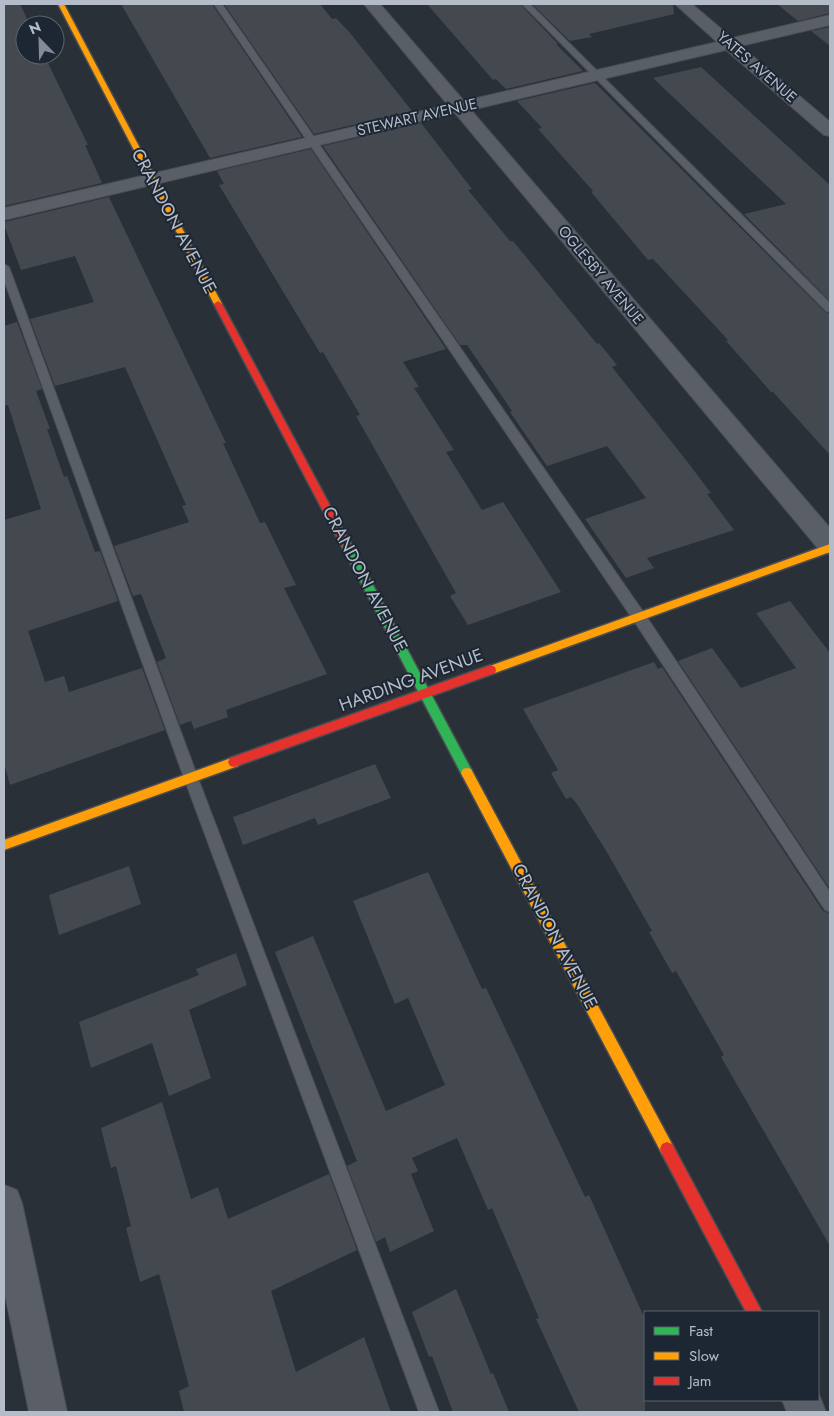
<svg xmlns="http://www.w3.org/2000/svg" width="834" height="1416" font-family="Jost,sans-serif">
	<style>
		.building { fill: #444950 }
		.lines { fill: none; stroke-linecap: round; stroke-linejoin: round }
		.lane-casing { stroke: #484c53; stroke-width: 2 }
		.street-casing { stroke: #484c53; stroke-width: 2 }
		.fast-casing { stroke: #484c53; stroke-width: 3 }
		.slow-casing { stroke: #484c53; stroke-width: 3 }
		.jam-casing { stroke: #484c53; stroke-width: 3 }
		.lane { fill: #5a5e66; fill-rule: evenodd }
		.street { fill: #5a5e66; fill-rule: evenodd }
		.fast { fill: #30b455; fill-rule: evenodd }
		.slow { fill: #ff9f0a; fill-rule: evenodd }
		.jam { fill: #e5322d; fill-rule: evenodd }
		.labels { text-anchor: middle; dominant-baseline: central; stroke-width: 4; stroke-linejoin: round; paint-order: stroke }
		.far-street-label { font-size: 15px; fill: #b4bcc9; stroke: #1d2633 }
		.street-label { font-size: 18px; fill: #b4bcc9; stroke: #1d2633 }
	</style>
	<rect width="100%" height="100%" fill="#2a3038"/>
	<g class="building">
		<path d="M4 4H20L30 25H25V55H44L88 145H85L102 183 4 206Z"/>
		<path d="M121 4H212L302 137 210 158Z"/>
		<path d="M224 4H320L332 19 336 18 350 33 412 111 314 134Z"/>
		<path d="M427 4H520L558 44H556L583 71 506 89 496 79 493 80Z"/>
		<path d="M532 4H673L674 14 589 34 592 37 570 41Z"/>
		<path d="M777 4H830V13L798 21Z"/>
		<path d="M830 27V46L811 31Z"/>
		<path d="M701 67 830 185V301L744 214 786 204 653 78Z"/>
		<path d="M595 83 825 312 830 314V455L773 392H771L726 341 728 340 653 259 648 260 591 192 593 191 538 129 542 128 517 101Z"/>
		<path d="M421 123 472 189 468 190 510 241H513L597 344 599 343 617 365 612 367 686 460 711 493 707 494 734 530 647 558 654 568 626 578 585 519 646 498 607 446 547 466 510 412 512 411 467 345H460L323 146Z"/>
		<path d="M311 149 446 349 403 362 419 387 414 388 454 450 446 452 482 510 503 502 561 592 468 625 450 596 456 593 356 416 360 415 323 352 320 353 219 185 224 184 217 171Z"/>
		<path d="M109 197 226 443H223L260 523 265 522 296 585 284 588 327 674 226 710 228 717 194 729 191 721 180 725 157 662 166 658 141 594 133 596 114 546 189 522 182 506 186 505 125 367 55 386 30 319 94 302 75 256 21 270 4 225V222Z"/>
		<path d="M17 322 42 389 36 391 50 429H47L64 477 67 476 95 552 100 551 118 601 28 631 45 682 64 676 69 692 142 668 165 730 10 785 4 763V520L41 509 8 405 4 406V326Z"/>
		<path d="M790 601 830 653V889L678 661 712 648 741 688 796 668 756 613Z"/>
		<path d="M654 662 658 669 662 667 823 911 830 914V1246L721 1057 724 1055 676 971 672 973 649 932 652 931 608 854 577 804 571 797 566 799 551 773 558 770 523 709Z"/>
		<path d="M375 764 391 798 318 825 315 818 243 845 233 817Z"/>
		<path d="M129 866 141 904 59 935 49 895Z"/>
		<path d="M428 872 482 989 486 988 585 1197 589 1195 645 1319V1412H579L536 1319 539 1318 492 1208 488 1210 457 1138 412 1158 418 1171 411 1174 434 1231 390 1252 385 1237 376 1242 347 1166 357 1161 275 952 313 936 386 1111 445 1085 408 998 395 1004 353 901Z"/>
		<path d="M236 953 247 985 189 1010 211 1078 169 1096 152 1043 91 1068 79 1022 199 975 196 969Z"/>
		<path d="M162 1102 191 1199 218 1187 228 1219 329 1174 357 1250 271 1291 296 1372 364 1337 391 1412H184L179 1391 189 1386 159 1274 140 1282 126 1228 131 1226 116 1166 111 1168 101 1128Z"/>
		<path d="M456 1289 491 1374 493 1373 509 1412H453L432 1356 429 1357 412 1312Z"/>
	</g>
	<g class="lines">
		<g class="lane-casing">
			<g id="lane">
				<path d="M214 4H222L644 613 830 892V912L825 910 634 621Z"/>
				<path d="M522 4H530L830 303V312L826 311Z"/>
				<path d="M4 264 9 267 198 778 439 1412H419L184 778 4 280Z"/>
			</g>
		</g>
		<g class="street-casing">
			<g id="street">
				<path d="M364 4H380L464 101 717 42 675 4H692L732 38 830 15V25L741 46 830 122V136L824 135 726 50 471 110 830 528V554L821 552 455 113 4 220V208L448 105Z"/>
				<path d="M4 1185 17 1190 22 1203 67 1412H29L4 1290Z"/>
				<path d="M818 1392 826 1412H787L782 1400H818Z"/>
			</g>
		</g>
		<g class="fast-casing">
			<path id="fast" d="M346 541 350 542 471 769 473 773 471 777 467 778 463 777 341 545Z"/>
		</g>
		<g class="slow-casing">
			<g id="slow">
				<path d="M58 4H64L222 304 221 306 218 307 214 304Z"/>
				<path d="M830 544V552L495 673H487L486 670 487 667Z"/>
				<path d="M234 757 238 758 240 762 238 766 4 850V840Z"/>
				<path d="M467 768 471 769 672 1144 674 1149 672 1154 667 1156 662 1154 463 777 461 773 463 769Z"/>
			</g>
		</g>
		<g class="jam-casing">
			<g id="jam">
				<path d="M218 301 222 304 351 545 350 548 346 549 341 545 214 304Z"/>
				<path d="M491 665 495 667 496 670 495 673 234 767 230 766 228 762 230 758Z"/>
				<path d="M667 1142 672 1144 762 1312H746L662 1154 660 1149 662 1144Z"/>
			</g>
		</g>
		<use href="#lane" class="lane"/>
		<use href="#street" class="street"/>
		<use href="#fast" class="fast"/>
		<use href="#slow" class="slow"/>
		<use href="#jam" class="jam"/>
	</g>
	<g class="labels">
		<g class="far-street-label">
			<text transform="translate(757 67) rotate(41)">YATES AVENUE</text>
			<text transform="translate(417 117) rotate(-13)">STEWART AVENUE</text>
			<text transform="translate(601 275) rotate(50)">OGLESBY AVENUE</text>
		</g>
		<g class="street-label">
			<text transform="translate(174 221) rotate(62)">CRANDON AVENUE</text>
			<text transform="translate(365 579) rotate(62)">CRANDON AVENUE</text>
			<text transform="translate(411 680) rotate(-20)">HARDING AVENUE</text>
			<text transform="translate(555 936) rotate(62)">CRANDON AVENUE</text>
		</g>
	</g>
	<rect width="834" height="1416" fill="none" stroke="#b4bcc9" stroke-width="10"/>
	<rect x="644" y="1311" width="175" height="90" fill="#1d2633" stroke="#59626f"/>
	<rect x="654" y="1327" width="25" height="8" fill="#30b455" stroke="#59626f"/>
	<text x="689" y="1336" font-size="15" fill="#b4bcc9">Fast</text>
	<rect x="654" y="1352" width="25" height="8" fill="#ff9f0a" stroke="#59626f"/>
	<text x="689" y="1361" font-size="15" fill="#b4bcc9">Slow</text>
	<rect x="654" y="1377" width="25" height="8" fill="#e5322d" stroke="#59626f"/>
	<text x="689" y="1386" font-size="15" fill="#b4bcc9">Jam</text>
	<g transform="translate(40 40) rotate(337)"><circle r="24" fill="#1d2633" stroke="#59626f"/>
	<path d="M0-4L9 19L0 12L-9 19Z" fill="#848b96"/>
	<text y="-8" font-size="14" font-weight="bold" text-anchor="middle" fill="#b4bcc9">N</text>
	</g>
</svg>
